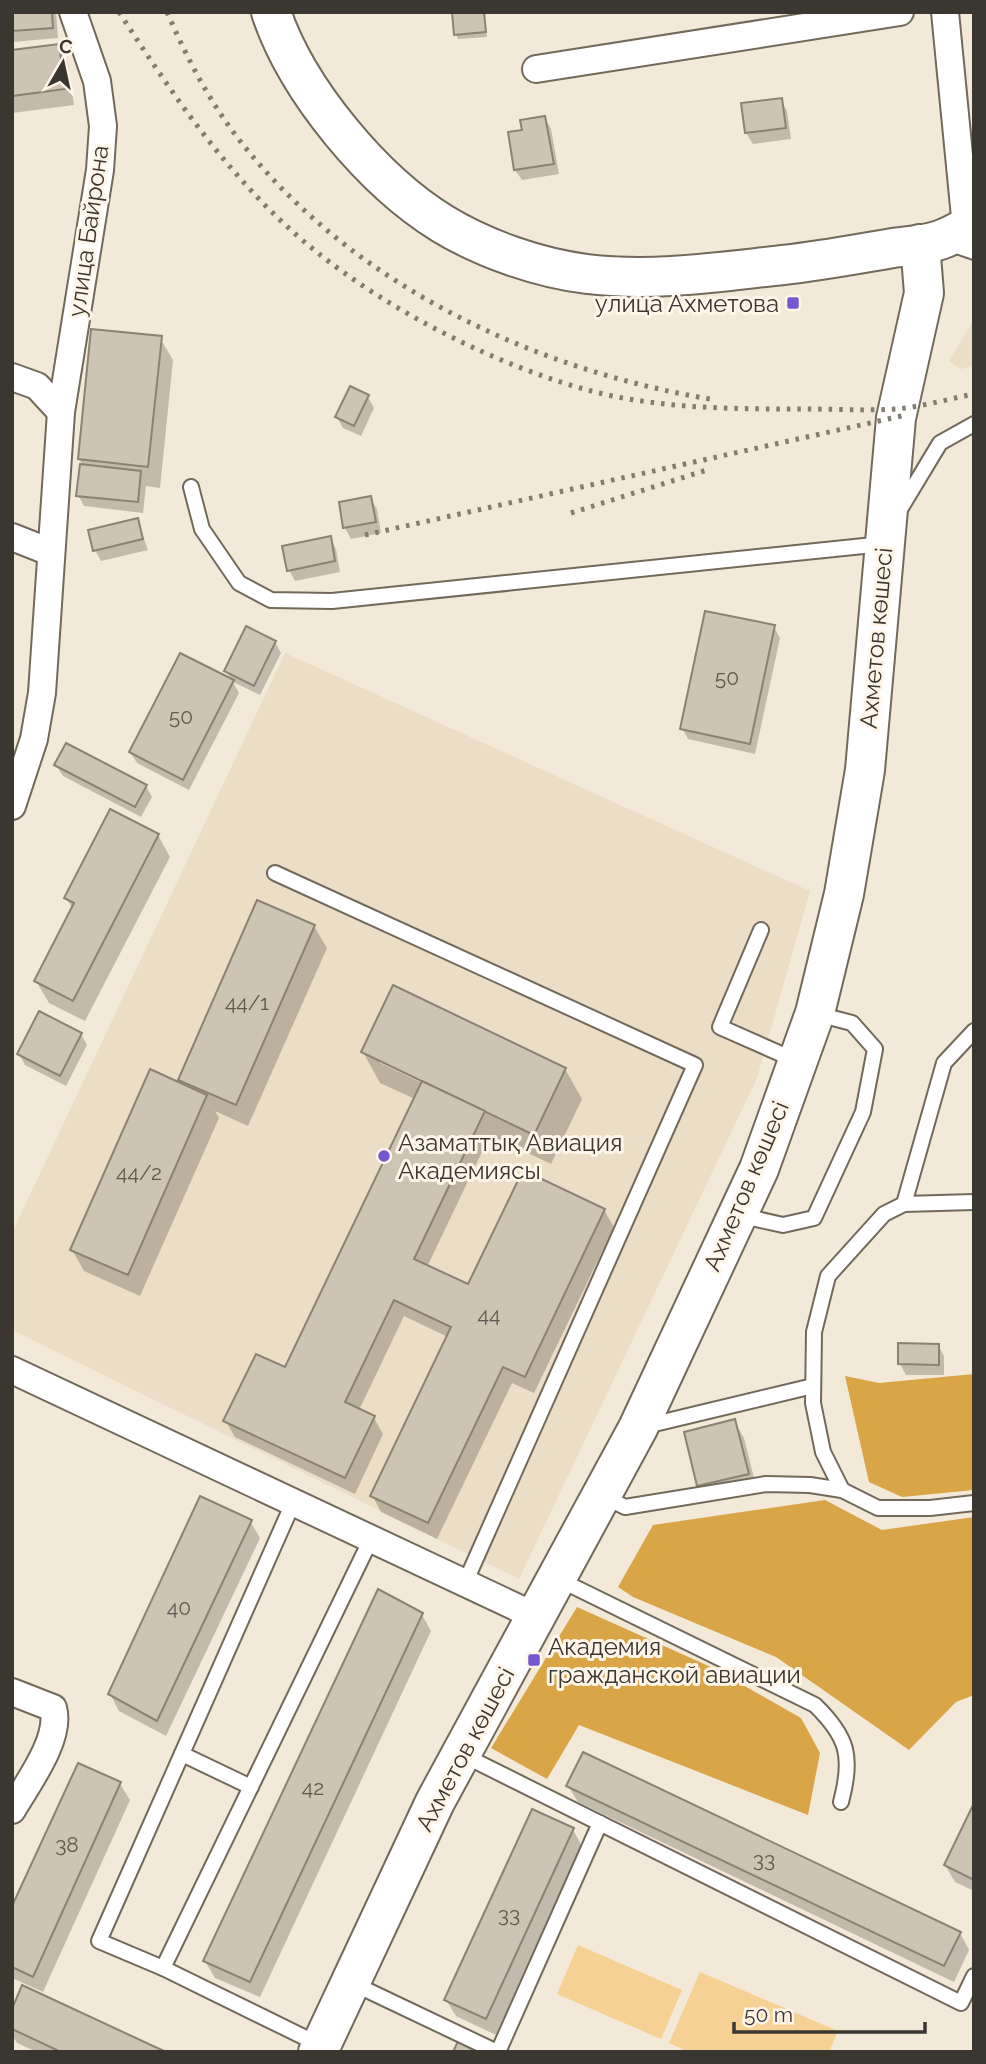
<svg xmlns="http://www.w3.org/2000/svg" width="986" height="2064" font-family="Raleway,sans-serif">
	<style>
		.built { fill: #ebddc6 }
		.green { fill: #f6d194 }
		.forest { fill: #d9a547 }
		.shadow { fill: #0003; fill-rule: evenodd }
		.building { fill: #cdc4b3; stroke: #8c8273; stroke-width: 2 }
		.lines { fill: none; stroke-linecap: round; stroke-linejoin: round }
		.lane-casing { stroke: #72695a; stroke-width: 18 }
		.street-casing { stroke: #72695a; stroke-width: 30 }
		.secondary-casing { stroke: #72695a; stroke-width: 42 }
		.lane { stroke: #fff; stroke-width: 14 }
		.street { stroke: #fff; stroke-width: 26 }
		.secondary { stroke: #fff; stroke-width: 38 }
		.rail { stroke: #827c71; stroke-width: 5; stroke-dasharray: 3.5 7; stroke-linecap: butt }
		.poi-dot { fill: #7457d1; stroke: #fff6e9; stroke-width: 2.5 }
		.labels { text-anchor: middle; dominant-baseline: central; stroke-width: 6; stroke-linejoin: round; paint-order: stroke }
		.number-label { font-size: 21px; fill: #5f5a51 }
		.street-label { font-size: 24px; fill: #3a3630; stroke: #fff6e9 }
		.poi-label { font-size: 24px; fill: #3a3630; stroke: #fff6e9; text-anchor: start }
	</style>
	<rect width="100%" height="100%" fill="#f3e9d8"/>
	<g class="built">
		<path d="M974 320V366L961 369 949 361Z"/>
		<path d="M285 653 810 891 757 1078 519 1579 12 1330V1233Z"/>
	</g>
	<g class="green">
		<path d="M578 1945 682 1990 661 2039 557 1994Z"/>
		<path d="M700 1972 838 2031 829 2052H689L669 2043Z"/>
	</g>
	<g class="forest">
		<path d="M974 1374V1490L902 1497 869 1482 845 1376 879 1383Z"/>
		<path d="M825 1500 882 1530 974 1517V1695L956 1702 909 1750 776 1657 633 1597 618 1587 653 1525Z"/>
		<path d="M577 1607 713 1668 801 1718 820 1753 808 1815 579 1725 547 1779 491 1748Z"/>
	</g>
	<g class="shadow">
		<path d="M12 12H56L58 38 12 42Z"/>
		<path d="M483 12 487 37 458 39 456 34Z"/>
		<path d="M58 46 68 63 74 105 12 113V52Z"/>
		<path d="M781 100 787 111 791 139 753 144 746 133 743 105Z"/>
		<path d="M545 118 551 129 559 174 522 180 515 170 524 131Z"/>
		<path d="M160 338 173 360 160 488 146 486 143 513 84 506 78 495 84 467 79 459Z"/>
		<path d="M368 397 374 408 361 436 343 428 337 417Z"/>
		<path d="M370 498 377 509 381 533 351 539 345 528 341 504Z"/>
		<path d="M137 520 148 550 101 561 95 550Z"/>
		<path d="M330 538 336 549 340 572 295 581 289 570Z"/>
		<path d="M774 627 780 638 755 754 688 739 682 728Z"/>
		<path d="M275 642 281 653 260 695 233 682 239 693 189 790 137 763 130 752 232 681 226 671Z"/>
		<path d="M56 765 146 786 152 797 141 817 63 776Z"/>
		<path d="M158 835 170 857 85 1021 49 1003 36 981 73 909 66 898Z"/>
		<path d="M314 926 327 948 248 1126 215 1111 219 1118 140 1296 84 1271 72 1250 183 1086 180 1080Z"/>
		<path d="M81 1034 87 1045 66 1086 25 1065 19 1054Z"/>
		<path d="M363 1052 565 1069 582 1099 551 1164 490 1135 427 1267 468 1287 604 1210 614 1227 534 1393 512 1383 437 1539 381 1512 372 1495 448 1337 404 1316 359 1410 374 1418 383 1434 355 1494 235 1437 225 1420 286 1370 415 1099 380 1083ZM381 1060 425 1081 422 1083 380 1063Z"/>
		<path d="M938 1345 944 1356V1375H906L900 1364Z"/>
		<path d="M734 1421 744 1438 757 1490 708 1502 699 1485Z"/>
		<path d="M250 1521 260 1538 166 1736 119 1711 110 1694Z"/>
		<path d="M422 1615 431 1631 260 1997 215 1978 205 1961Z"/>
		<path d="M120 1784 130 1800 43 1992 12 1978V1911Z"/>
		<path d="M568 1786 960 1933 969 1950 954 1982 578 1802Z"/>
		<path d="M974 1807V1891L955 1882 945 1865Z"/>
		<path d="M573 1830 582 1846 496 2035 456 2016 446 2000Z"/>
		<path d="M12 2013 162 2052H37L17 2043 12 2035Z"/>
	</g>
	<g class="building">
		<path d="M12 12H52L53 28 12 31Z"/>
		<path d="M452 12H484L486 32 454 35Z"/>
		<path d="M59 44 65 89 12 96V50Z"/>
		<path d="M782 98 786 128 745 133 741 103Z"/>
		<path d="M545 116 554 164 514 170 508 132 522 130 520 120Z"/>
		<path d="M91 329 162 336 148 467 78 459Z"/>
		<path d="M350 386 369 395 354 426 335 417Z"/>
		<path d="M80 464 141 471 138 502 76 496Z"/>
		<path d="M371 496 376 522 343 528 339 502Z"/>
		<path d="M138 518 143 539 93 551 88 530Z"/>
		<path d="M331 536 335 561 287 571 282 546Z"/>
		<path d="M705 611 775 625 750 744 680 729Z"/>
		<path d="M246 626 276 641 254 686 224 671Z"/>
		<path d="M180 653 234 680 183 780 129 752Z"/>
		<path d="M66 743 147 785 135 807 54 765Z"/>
		<path d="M110 809 159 834 73 1001 34 981 74 903 64 898Z"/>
		<path d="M257 900 315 925 236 1105 178 1080Z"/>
		<path d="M393 985 566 1068 534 1135 361 1052Z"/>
		<path d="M39 1011 82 1033 60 1076 17 1054Z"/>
		<path d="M150 1069 207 1095 128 1275 70 1250Z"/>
		<path d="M422 1081 485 1111 414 1259 468 1284 523 1170 605 1209 525 1377 503 1367 428 1523 370 1496 451 1327 394 1300 345 1402 375 1416 345 1478 223 1421 256 1354 285 1367Z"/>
		<path d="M898 1343 939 1344V1365L898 1364Z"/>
		<path d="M735 1419 749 1474 697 1486 684 1432Z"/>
		<path d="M200 1496 252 1520 157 1721 108 1694Z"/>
		<path d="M378 1589 423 1613 250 1982 203 1961Z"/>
		<path d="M583 1752 961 1932 944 1966 566 1786Z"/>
		<path d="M78 1763 121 1782 33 1977 12 1967V1906Z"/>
		<path d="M974 1803V1880L944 1865Z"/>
		<path d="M532 1809 574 1828 486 2019 444 2000Z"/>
		<path d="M22 1985 166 2052H61L12 2029V2009Z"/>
		<path d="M459 2039 486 2052H453Z"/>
	</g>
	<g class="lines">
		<g class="lane-casing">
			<g id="lane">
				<path d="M951 244 974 252"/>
				<path d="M191 487 202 529 239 583 271 600 332 601 883 544"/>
				<path d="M899 511 940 443 974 424"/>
				<path d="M275 873 695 1065 465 1583"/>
				<path d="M761 930 720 1027 797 1061"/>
				<path d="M904 1204 944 1063 974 1031"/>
				<path d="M738 1215 783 1225 814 1218 863 1112 875 1049 852 1023 817 1014"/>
				<path d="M646 1426 813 1386"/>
				<path d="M842 1490 823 1452 813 1403 814 1332 828 1276 884 1214 904 1204 974 1202"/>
				<path d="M603 1496 625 1507 766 1484 810 1485 842 1490 878 1508H930L974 1503"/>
				<path d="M558 1579 815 1705C848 1737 853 1757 841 1802"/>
				<path d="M182 1754 251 1787"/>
				<path d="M463 1755 961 2003 974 1976"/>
				<path d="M163 1968 99 1941 293 1503"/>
				<path d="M352 1983 497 2052"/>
				<path d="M320 2045 163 1968 371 1539"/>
				<path d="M498 2052 600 1823"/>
			</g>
		</g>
		<g class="street-casing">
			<g id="street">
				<path d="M945 12 966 227"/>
				<path d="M536 69 900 12"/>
				<path d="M12 377 37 386 61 412"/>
				<path d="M12 537 50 552"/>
				<path d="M12 806 34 739 42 693 61 412 100 170 103 126 97 81 73 12"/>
				<path d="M12 1370 535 1616"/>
				<path d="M12 1692 53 1708C62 1738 27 1784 12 1810"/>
			</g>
		</g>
		<g class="secondary-casing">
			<g id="secondary">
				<path d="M271 12C297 90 373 181 443 224 484 249 539 268 587 274 653 282 718 272 783 265 820 261 857 254 893 248 908 246 926 245 940 240 952 236 963 229 974 223"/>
				<path d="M318 2052 435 1802 638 1428 759 1169 815 1013 844 894 865 770 896 418 924 293 920 244"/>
			</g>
		</g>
		<use href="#lane" class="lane"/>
		<use href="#street" class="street"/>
		<use href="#secondary" class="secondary"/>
		<g class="rail">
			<path d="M119 12C174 97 233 184 313 249 390 312 499 367 595 392 664 409 735 409 806 409 835 409 866 411 896 409 921 407 948 399 974 394"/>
			<path d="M167 12C186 56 208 99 237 137 351 285 535 371 716 400"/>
			<path d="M571 513 710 469"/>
			<path d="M365 535 906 415"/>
		</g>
	</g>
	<g class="poi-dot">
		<rect x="786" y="296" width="14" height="14" rx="3.5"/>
		<circle cx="384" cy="1156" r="7"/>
		<rect x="527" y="1653" width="14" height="14" rx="3.5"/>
	</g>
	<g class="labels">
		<g class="number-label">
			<text x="727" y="677">50</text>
			<text x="181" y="716">50</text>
			<text x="247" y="1002">44/1</text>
			<text x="139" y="1172">44/2</text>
			<text x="489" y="1314">44</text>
			<text x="179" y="1607">40</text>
			<text x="313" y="1787">42</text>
			<text x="67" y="1844">38</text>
			<text x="764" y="1859">33</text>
			<text x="509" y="1914">33</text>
		</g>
		<g class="street-label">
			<text transform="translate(88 231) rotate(-82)">улица Байрона</text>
			<text transform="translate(876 638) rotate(-85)">Ахметов көшесі</text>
			<text transform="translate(746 1186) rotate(-67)">Ахметов көшесі</text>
			<text transform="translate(465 1749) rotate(-62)">Ахметов көшесі</text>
		</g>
		<g class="poi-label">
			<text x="779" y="303" text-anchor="end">улица Ахметова</text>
			<text x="398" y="1142">Азаматтық Авиация<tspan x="398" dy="28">Академиясы</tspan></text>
			<text x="548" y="1646">Академия<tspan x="548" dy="28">гражданской авиации</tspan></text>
		</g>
	</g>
	<rect width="986" height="2064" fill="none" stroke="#3a3630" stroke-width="28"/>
	<g transform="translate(63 63) rotate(9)" stroke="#fff6e9" stroke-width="5" paint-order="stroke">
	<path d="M0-5L12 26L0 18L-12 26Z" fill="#3a3630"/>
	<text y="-10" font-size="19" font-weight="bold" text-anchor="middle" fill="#3a3630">С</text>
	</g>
	<path d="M734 2022v10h191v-10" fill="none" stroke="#3a3630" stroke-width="3.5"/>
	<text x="744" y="2022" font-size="21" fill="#3a3630" stroke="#fff6e9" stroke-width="5" paint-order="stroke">50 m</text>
</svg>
